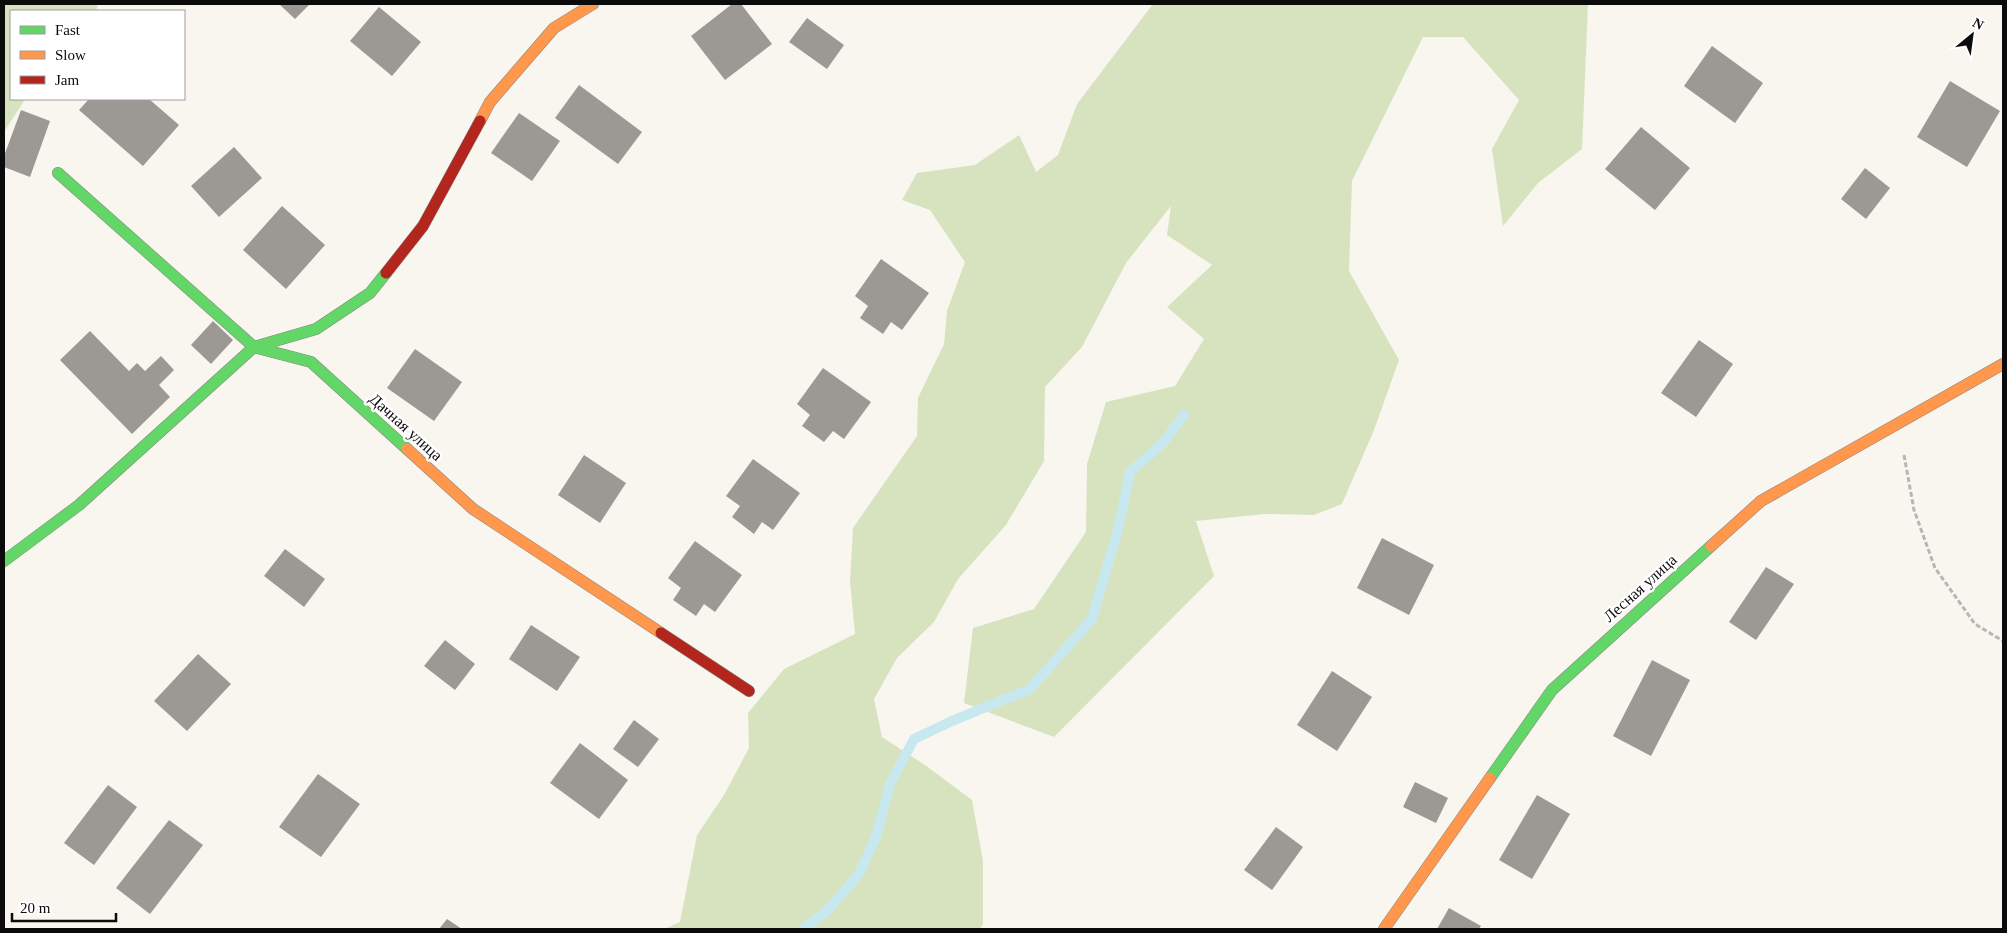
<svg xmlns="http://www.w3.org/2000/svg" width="2007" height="933" font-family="Georgia,serif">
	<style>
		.forest { fill: #d7e3bf }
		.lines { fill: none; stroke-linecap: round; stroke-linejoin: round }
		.stream { stroke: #c8e8f0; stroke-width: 10 }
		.building { fill: #9c9995 }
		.fast-casing { stroke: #898784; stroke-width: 12 }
		.slow-casing { stroke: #898784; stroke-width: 12 }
		.jam-casing { stroke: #898784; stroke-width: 12 }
		.path { stroke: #b7b6b5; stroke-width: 3; stroke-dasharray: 5 2.5; stroke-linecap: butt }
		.fast { stroke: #63d668; stroke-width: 11 }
		.slow { stroke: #ff974d; stroke-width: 11 }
		.jam { stroke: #b3261e; stroke-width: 11 }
		.labels { text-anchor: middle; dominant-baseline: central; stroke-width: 5; stroke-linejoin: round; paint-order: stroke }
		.street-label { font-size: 16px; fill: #0b0b0b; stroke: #fff }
	</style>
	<rect width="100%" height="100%" fill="#f9f6ef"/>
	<g class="forest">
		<path d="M4 4H98L96 11H11V99H24V101L4 132Z"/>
		<path d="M1153 4H1588L1582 149 1538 183 1503 226 1492 149 1519 100 1463 37H1423L1352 181 1349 271 1399 360 1374 430 1342 504 1314 515 1265 514 1196 521 1214 576 1054 737 964 703 973 628 1034 609 1086 532 1087 464 1106 402 1175 386 1204 339 1167 307 1212 265 1167 235 1171 206 1126 263 1082 347 1045 387 1044 461 1006 525 958 579 934 622 897 658 874 699 882 737 925 765 972 800 983 861V924L980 929H664L680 922 697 835 724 795 749 748 748 713 784 669 855 634 850 581 853 528 917 436 918 398 944 344 947 311 965 262 930 210 902 200 917 173 975 165 1019 135 1036 172 1058 155 1077 104Z"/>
	</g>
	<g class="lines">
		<path class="stream" d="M803 929 826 912 859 874 876 837 890 784 914 739 952 721 1030 689 1092 619 1119 526 1130 472 1162 444 1184 415"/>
	</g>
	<g class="building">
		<path d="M279 4H310L295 19Z"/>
		<path d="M732 4H741L772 44 725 80 691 36Z"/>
		<path d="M379 7 421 42 392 76 350 41Z"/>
		<path d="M807 18 844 45 827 69 789 42Z"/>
		<path d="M1712 46 1763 83 1735 123 1684 86Z"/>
		<path d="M1950 81 2000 111 1967 167 1917 137Z"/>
		<path d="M579 85 642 132 618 164 555 118Z"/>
		<path d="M89 99H149L179 125 143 166 79 110Z"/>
		<path d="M21 110 50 121 30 177 4 167V156Z"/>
		<path d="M519 113 560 141 532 181 491 153Z"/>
		<path d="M1641 127 1690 168 1655 210 1605 169Z"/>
		<path d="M234 147 262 178 219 217 191 186Z"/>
		<path d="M1865 168 1890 188 1866 219 1841 199Z"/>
		<path d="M282 206 325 245 286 289 243 250Z"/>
		<path d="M881 259 929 293 902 330 891 322 883 334 860 318 868 306 855 296Z"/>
		<path d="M213 321 233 340 211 364 191 345Z"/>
		<path d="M90 331 129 371 137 363 145 371 161 356 174 370 159 385 170 397 132 434 60 360Z"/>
		<path d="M1699 340 1733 364 1696 417 1661 393Z"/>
		<path d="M415 349 462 382 434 421 387 388Z"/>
		<path d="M823 368 871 402 844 439 833 431 824 442 802 426 810 415 797 404Z"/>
		<path d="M584 455 626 483 600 523 558 495Z"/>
		<path d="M753 459 800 493 773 530 762 522 754 534 732 517 740 506 726 496Z"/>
		<path d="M1382 538 1434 565 1409 615 1357 588Z"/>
		<path d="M695 541 742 575 715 612 704 604 696 616 673 600 681 588 668 578Z"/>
		<path d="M285 549 325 579 304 607 264 576Z"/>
		<path d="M1766 567 1794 584 1756 640 1729 622Z"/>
		<path d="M531 625 580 657 557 691 509 659Z"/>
		<path d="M445 640 475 664 455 690 424 666Z"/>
		<path d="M198 654 231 684 187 731 154 701Z"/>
		<path d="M1652 660 1690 680 1651 756 1613 736Z"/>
		<path d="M1332 671 1372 697 1337 751 1297 725Z"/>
		<path d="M634 720 659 739 638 767 613 749Z"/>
		<path d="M580 743 628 780 599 819 550 783Z"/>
		<path d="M318 774 360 804 321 857 279 827Z"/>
		<path d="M1415 782 1448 798 1436 823 1403 807Z"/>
		<path d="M108 785 137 807 94 865 64 843Z"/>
		<path d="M1537 795 1570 814 1532 879 1499 860Z"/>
		<path d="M169 820 203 845 150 914 116 888Z"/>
		<path d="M1276 827 1303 847 1272 890 1244 870Z"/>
		<path d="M1449 908 1481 926 1479 929H1437Z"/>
		<path d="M447 919 462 929H439Z"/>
	</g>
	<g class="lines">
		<g class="fast-casing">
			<g id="fast">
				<path d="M58 173 254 347 311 362 407 449"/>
				<path d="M4 561 79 505 254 347 316 329 370 293 386 273"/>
				<path d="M1490 778 1552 690 1711 546"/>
			</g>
		</g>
		<g class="slow-casing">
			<g id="slow">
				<path d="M480 121 490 102 554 28 593 4"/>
				<path d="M407 449 473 509 661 633"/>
				<path d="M1711 546 1761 501 2003 364"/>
				<path d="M1384 929 1490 778"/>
			</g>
		</g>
		<g class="jam-casing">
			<g id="jam">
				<path d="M386 273 423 226 480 121"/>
				<path d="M661 633 749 691"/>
			</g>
		</g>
		<path class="path" d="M1904 455 1914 510 1935 568 1975 624 2003 641"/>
		<use href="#fast" class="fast"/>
		<use href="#slow" class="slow"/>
		<use href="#jam" class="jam"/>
	</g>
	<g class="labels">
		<g class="street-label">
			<text transform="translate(406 427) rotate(42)">Дачная улица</text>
			<text transform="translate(1640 588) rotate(-42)">Лесная улица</text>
		</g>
	</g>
	<rect width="2007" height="933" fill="none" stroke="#0b0b0b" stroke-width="10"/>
	<rect x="10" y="10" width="175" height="90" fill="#ffffff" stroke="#9d9d9d"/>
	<rect x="20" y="26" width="25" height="8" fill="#63d668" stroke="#9d9d9d"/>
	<text x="55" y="35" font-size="15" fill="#0b0b0b">Fast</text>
	<rect x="20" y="51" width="25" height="8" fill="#ff974d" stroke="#9d9d9d"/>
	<text x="55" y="60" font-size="15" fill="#0b0b0b">Slow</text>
	<rect x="20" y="76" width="25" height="8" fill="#b3261e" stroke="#9d9d9d"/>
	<text x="55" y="85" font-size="15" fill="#0b0b0b">Jam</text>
	<g transform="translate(1972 35) rotate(29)" stroke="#ffffff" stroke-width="4" paint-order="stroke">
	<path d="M0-4L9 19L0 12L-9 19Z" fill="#0b0b0b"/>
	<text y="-8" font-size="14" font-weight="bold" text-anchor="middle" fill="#0b0b0b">N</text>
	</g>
	<path d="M12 913v8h104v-8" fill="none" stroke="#0b0b0b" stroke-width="2.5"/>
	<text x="20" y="913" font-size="15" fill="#0b0b0b" stroke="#ffffff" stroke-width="4" paint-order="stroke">20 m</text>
</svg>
